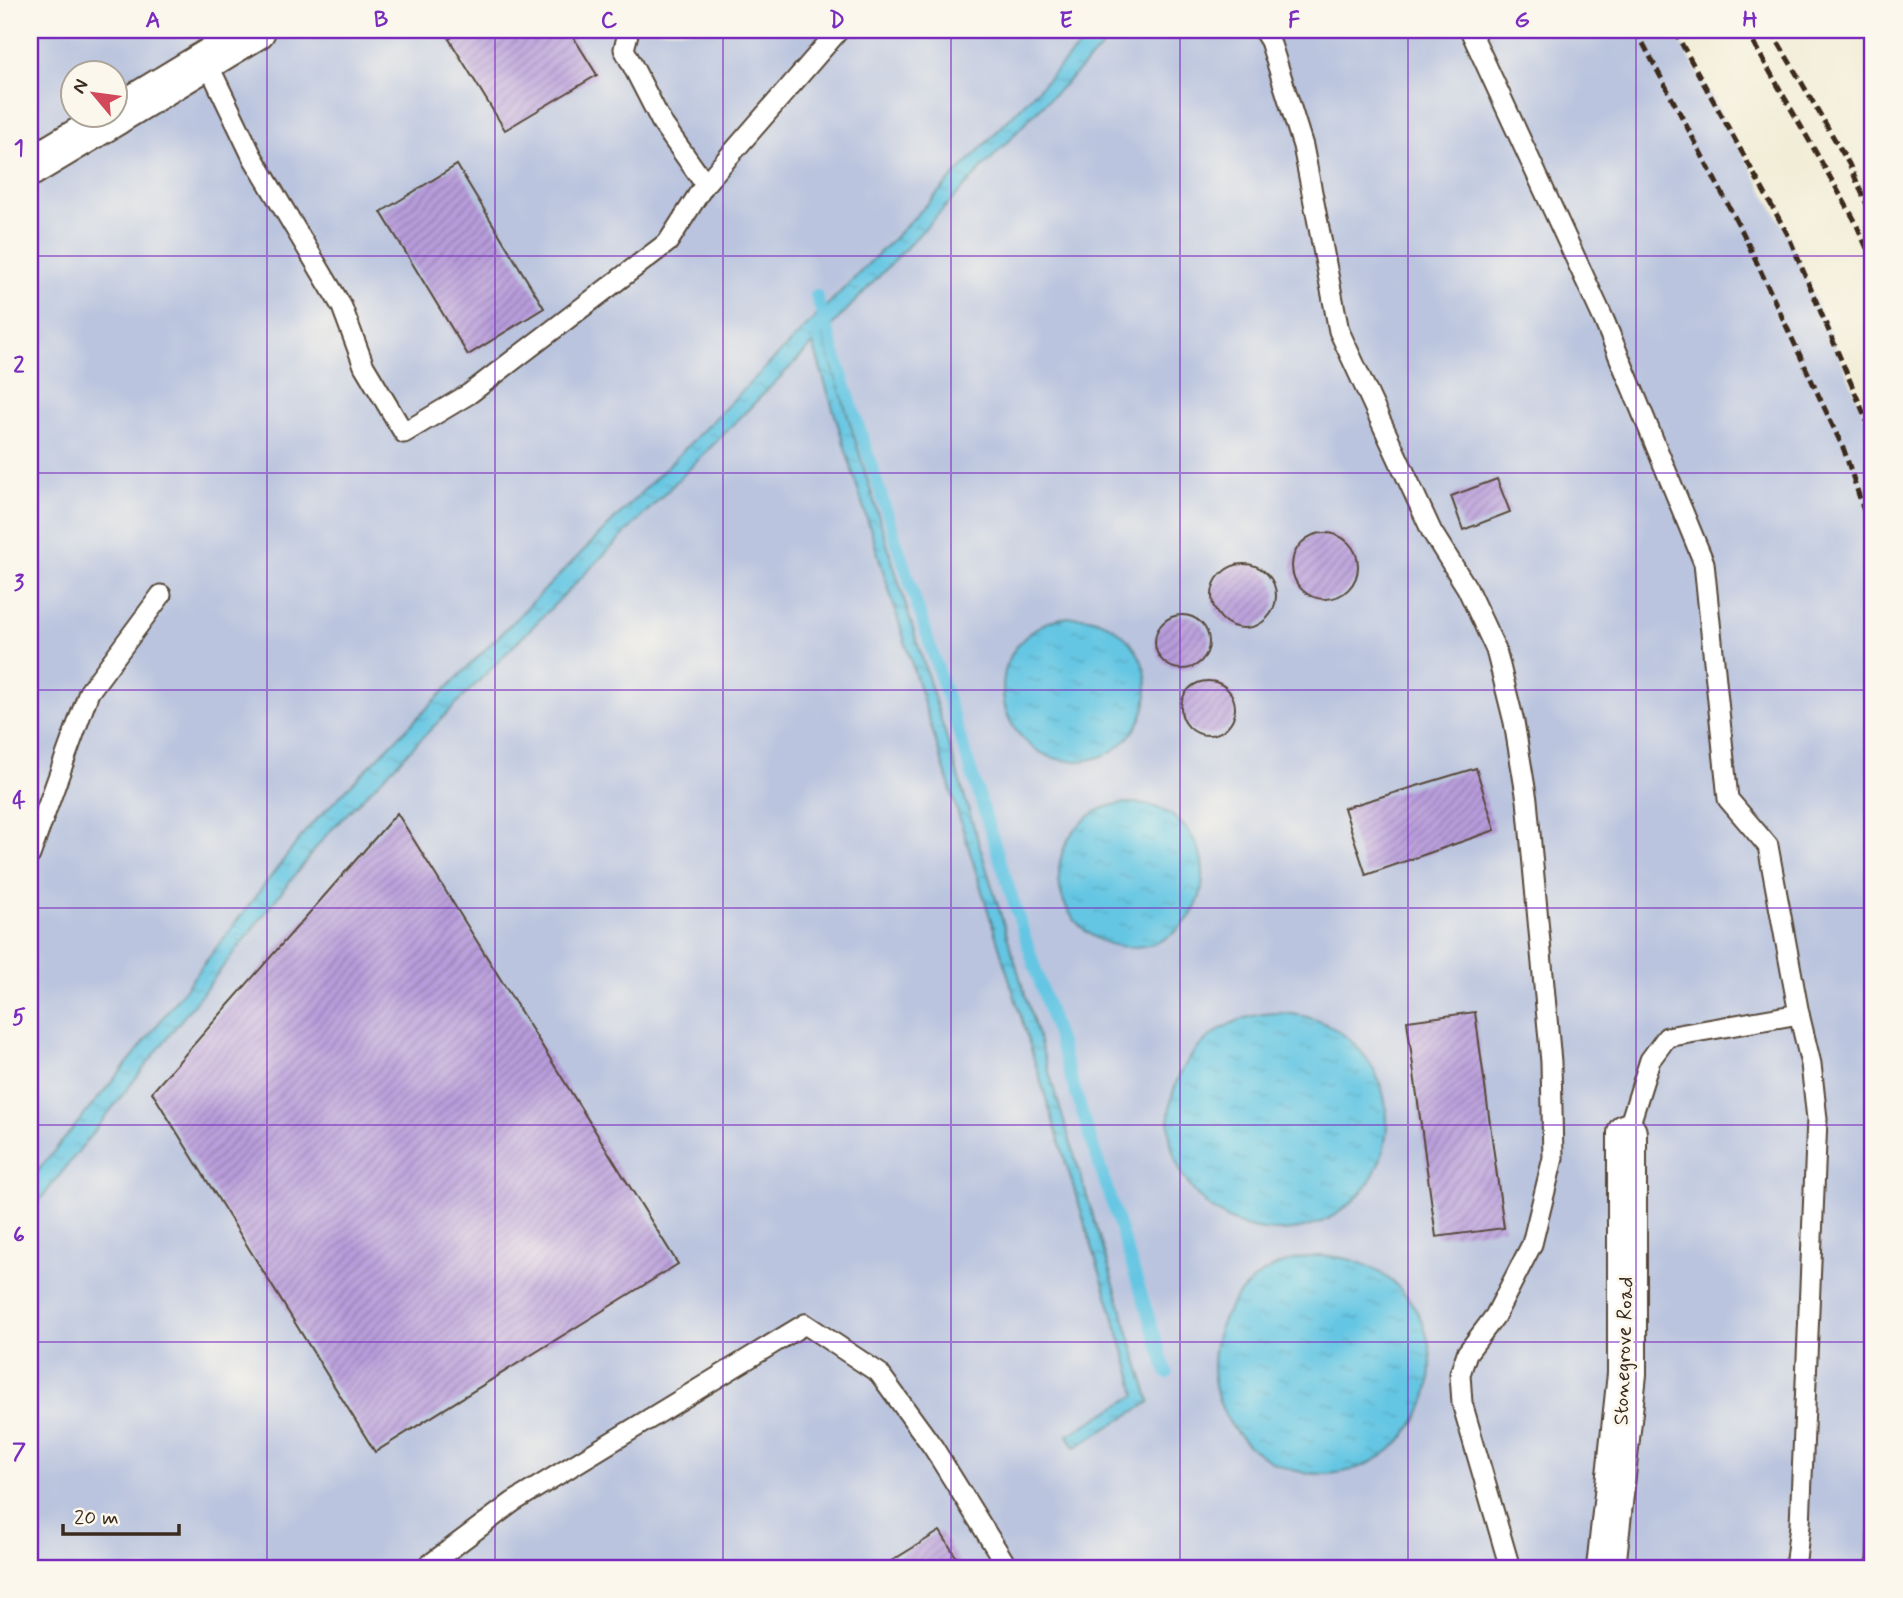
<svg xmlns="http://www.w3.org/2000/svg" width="1903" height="1598" font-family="Mynerve,sans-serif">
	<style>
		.industrial { fill: #bac4de; fill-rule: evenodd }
		.water { fill: url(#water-ripples); stroke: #507880; stroke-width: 2 }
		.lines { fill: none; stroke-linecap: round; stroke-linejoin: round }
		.stream { stroke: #65c6e3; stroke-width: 12 }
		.building { fill: url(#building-hatch) }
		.service-casing { stroke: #564739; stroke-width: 23 }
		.minor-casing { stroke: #564739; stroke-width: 42 }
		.service { stroke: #fff; stroke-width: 19 }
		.minor { stroke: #fff; stroke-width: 38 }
		.rail { stroke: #3b2a1e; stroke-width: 5; stroke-dasharray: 10 5; stroke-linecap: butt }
		.grid { fill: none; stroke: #7b2cbf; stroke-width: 2; stroke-opacity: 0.55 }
		.labels { text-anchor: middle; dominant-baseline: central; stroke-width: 6; stroke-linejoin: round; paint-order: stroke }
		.street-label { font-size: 21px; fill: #3b2a1e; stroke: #fbf7ec }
		.neatline { fill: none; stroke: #7b2cbf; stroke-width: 2.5 }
		.grid-label { font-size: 23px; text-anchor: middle; font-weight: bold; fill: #7b2cbf }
	</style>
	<defs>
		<pattern id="water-ripples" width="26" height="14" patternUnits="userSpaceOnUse" patternTransform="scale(1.75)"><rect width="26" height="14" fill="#65c6e3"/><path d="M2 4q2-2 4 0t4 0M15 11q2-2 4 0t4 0" fill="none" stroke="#59aac2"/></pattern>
		<pattern id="building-hatch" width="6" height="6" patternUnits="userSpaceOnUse" patternTransform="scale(1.75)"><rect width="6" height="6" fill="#b79cdb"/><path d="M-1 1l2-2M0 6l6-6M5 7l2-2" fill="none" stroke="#967fb1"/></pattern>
	</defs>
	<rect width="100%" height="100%" fill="#fbf7ec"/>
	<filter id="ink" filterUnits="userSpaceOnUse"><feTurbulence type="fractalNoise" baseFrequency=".0143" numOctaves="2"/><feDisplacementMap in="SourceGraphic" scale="14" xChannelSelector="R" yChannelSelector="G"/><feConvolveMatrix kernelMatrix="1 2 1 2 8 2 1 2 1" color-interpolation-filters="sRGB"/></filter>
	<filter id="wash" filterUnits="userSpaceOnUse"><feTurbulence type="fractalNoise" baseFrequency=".00686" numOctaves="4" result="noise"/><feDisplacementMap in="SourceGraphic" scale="28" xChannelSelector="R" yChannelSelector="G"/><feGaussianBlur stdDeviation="1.57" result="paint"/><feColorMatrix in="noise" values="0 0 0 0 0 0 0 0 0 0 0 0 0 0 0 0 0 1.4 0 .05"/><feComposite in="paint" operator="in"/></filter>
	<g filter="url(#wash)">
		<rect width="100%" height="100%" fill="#f1ecd4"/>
		<path class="industrial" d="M30 30H1674L1788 235 1873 435V1568H30ZM74 74H116V116H74Z"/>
		<g class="water">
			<path d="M1095 30H1120L1030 118 823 335 1150 1402 1075 1447 1068 1435 1136 1395 1131 1373 813 344 327 834 30 1213V1180L135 1054 308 828 906 226Z"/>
			<circle cx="1075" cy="689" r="72"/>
			<circle cx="1131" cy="875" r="72"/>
			<circle cx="1278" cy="1122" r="109"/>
			<circle cx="1322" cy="1365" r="109"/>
		</g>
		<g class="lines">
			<path class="stream" d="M816 295 1167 1373"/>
		</g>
		<g id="blocks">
			<g class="building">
				<path d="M463 30H569L597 75 505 130 449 39Z"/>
				<path d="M457 165 544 308 468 355 381 212Z"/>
				<path d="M1497 479 1510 512 1463 530 1451 496Z"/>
				<circle cx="1325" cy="566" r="33"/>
				<circle cx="1244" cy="596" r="32"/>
				<circle cx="1182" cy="642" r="27"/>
				<circle cx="1208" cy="708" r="27"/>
				<path d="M1476 768 1495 830 1366 875 1344 808Z"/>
				<path d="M397 813 678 1264 375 1452 152 1092Z"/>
				<path d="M1475 1012 1504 1228 1436 1237 1407 1021Z"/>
				<path d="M1871 1482 1873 1568H1866Z"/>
				<path d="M940 1531 963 1568H880Z"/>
			</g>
		</g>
	</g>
	<g filter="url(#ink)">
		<use href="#blocks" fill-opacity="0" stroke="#564739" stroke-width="2"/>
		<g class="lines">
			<g class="service-casing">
				<g id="service">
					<path d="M1263 30 1270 41 1303 146 1339 331 1432 532 1467 588 1496 650 1514 722 1527 800 1551 1062 1553 1158 1532 1244 1495 1316 1467 1353 1460 1374 1462 1403 1510 1568"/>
					<path d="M1470 30 1604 320 1704 563 1728 799 1768 846 1799 1014 1667 1037 1650 1060 1627 1133"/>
					<path d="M206 60 252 156 342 307 364 366 404 433 469 394 668 242 705 184 662 123 624 49 629 30"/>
					<path d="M705 184 839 30"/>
					<path d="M30 855 89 692 161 595"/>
					<path d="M425 1568 513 1502 805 1324 879 1373 933 1447 1008 1568"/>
					<path d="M1795 1568 1800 1525 1817 1119 1811 1064 1799 1014"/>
				</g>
			</g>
			<g class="minor-casing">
				<g id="minor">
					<path d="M116 115 256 30"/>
					<path d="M30 167 115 116"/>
					<path d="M1606 1568 1627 1374V1133"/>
				</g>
			</g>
			<use href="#service" class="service"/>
			<use href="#minor" class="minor"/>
			<g class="rail">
				<path d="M1636 30 1743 233 1844 450 1873 538"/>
				<path d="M1674 30 1788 235 1873 435"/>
				<path d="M1746 30 1854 219 1873 262"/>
				<path d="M1771 30 1849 164 1873 218"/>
			</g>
		</g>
	</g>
	<path class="grid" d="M267 30V1568M495 30V1568M723 30V1568M951 30V1568M1180 30V1568M1408 30V1568M1636 30V1568M30 256H1873M30 473H1873M30 690H1873M30 908H1873M30 1125H1873M30 1342H1873"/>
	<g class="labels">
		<g class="street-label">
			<text transform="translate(1624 1351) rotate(-88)">Stonegrove Road</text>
		</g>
	</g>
	<rect width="1903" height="1598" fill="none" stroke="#fbf7ec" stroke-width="77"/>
	<g transform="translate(94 94) rotate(299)"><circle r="33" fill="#fbf7ec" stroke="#aea59a" stroke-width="2"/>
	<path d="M0-5L12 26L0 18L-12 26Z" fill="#d1495b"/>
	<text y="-10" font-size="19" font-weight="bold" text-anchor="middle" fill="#3b2a1e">N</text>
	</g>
	<path d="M63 1524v10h116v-10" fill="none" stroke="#3b2a1e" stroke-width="3.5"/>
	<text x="74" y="1524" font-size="21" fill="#3b2a1e" stroke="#fbf7ec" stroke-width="5" paint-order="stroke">20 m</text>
	<rect x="38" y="38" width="1826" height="1522" class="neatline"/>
	<g class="grid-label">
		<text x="153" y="27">A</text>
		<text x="381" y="27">B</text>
		<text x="609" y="27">C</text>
		<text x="837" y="27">D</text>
		<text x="1066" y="27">E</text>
		<text x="1294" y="27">F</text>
		<text x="1522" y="27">G</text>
		<text x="1750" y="27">H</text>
		<text x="19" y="155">1</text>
		<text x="19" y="372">2</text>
		<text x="19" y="590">3</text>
		<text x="19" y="807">4</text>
		<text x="19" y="1024">5</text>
		<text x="19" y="1242">6</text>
		<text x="19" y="1459">7</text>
	</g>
</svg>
